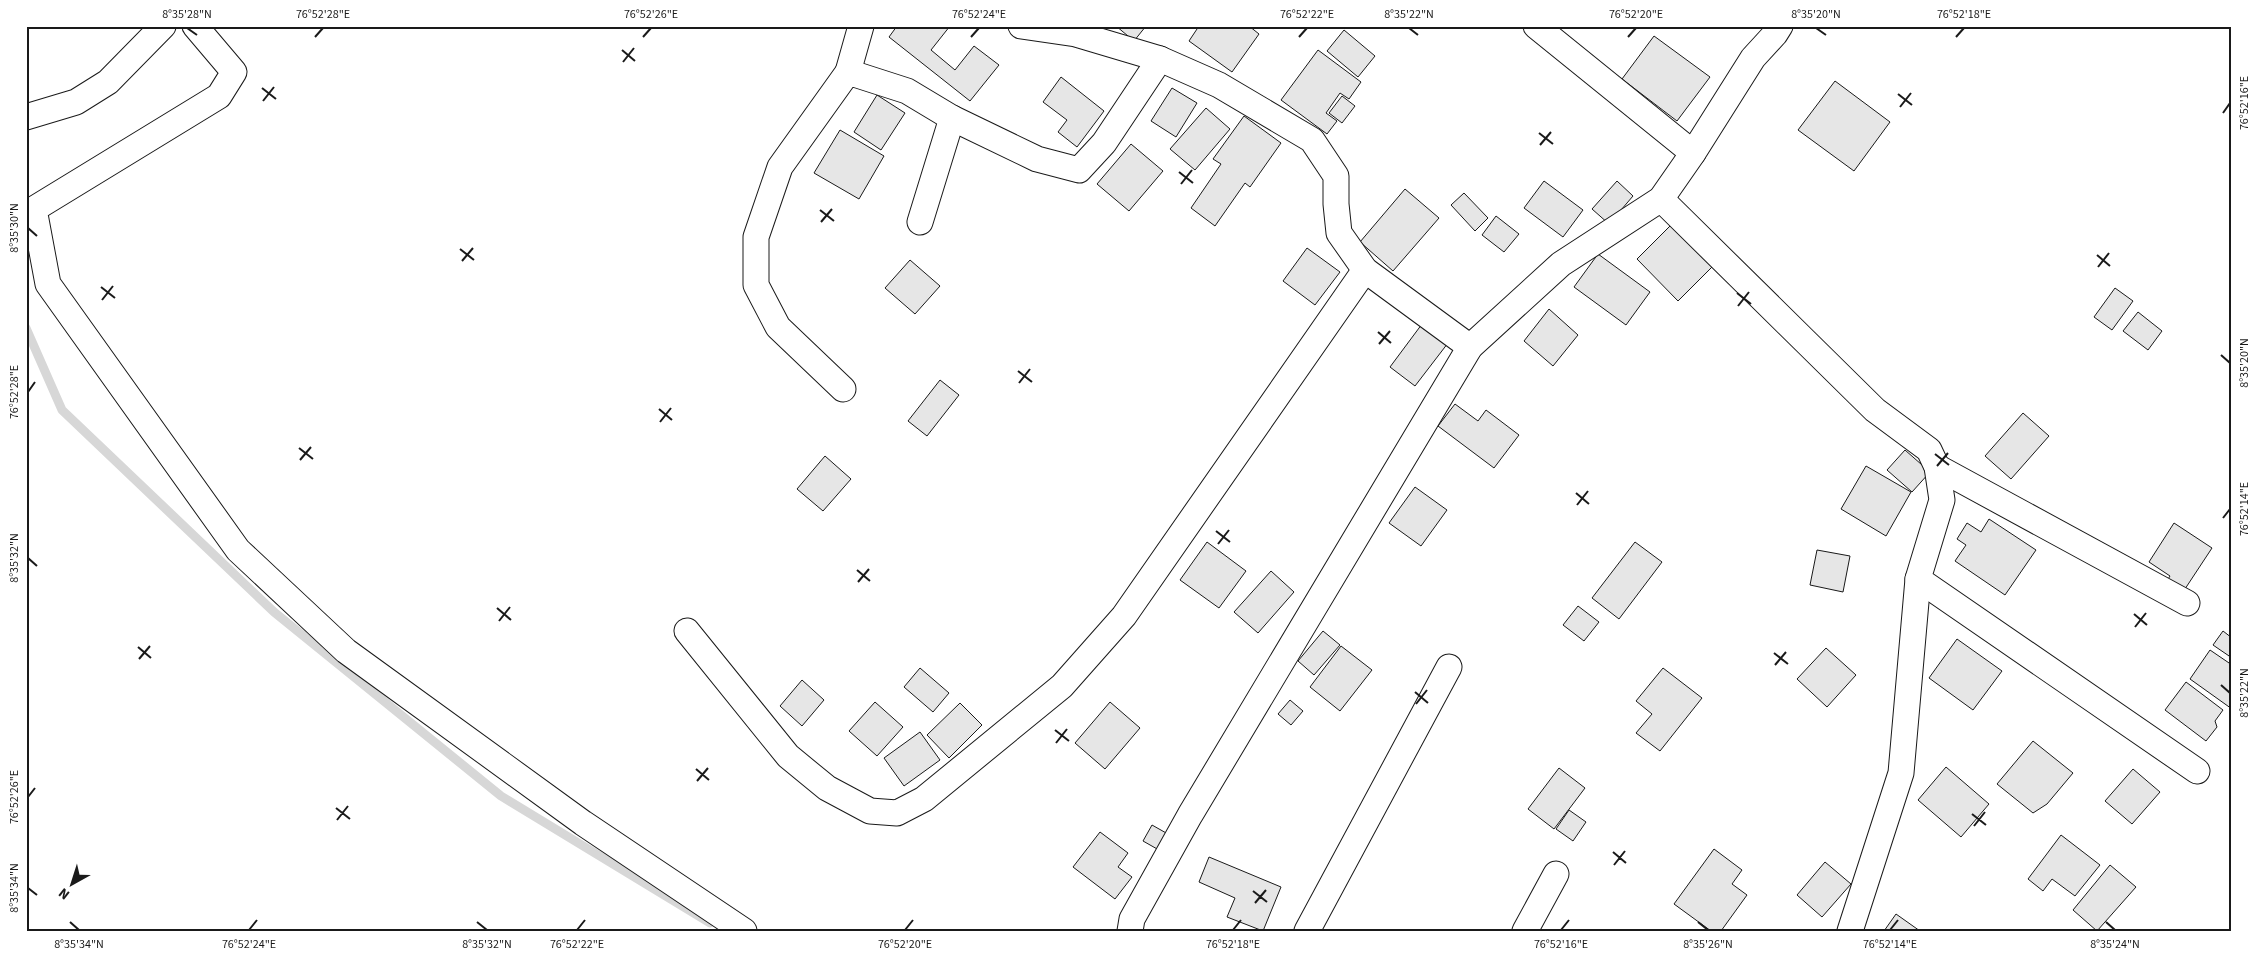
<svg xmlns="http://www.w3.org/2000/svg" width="2258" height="957" font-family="'Source Sans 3',sans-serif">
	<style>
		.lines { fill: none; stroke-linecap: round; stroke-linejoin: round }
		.stream { stroke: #d7d7d7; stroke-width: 9 }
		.building { fill: #e6e6e6; stroke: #1a1a1a }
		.minor-casing { stroke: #1a1a1a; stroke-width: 27 }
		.minor { stroke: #fff; stroke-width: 25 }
		.ticks { fill: none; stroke: #1a1a1a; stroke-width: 2 }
		.neatline { fill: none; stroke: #1a1a1a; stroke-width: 2 }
		.ticks-label { font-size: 12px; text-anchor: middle; fill: #1a1a1a }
	</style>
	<rect width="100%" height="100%" fill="#fff"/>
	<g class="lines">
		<path class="stream" d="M26 328 62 410 274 612 501 796 710 923"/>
	</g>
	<g class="building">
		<path d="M897 26H950L931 50 955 70 974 46 999 65 970 101 889 37Z"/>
		<path d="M1116 26H1146L1134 41Z"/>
		<path d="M1199 26H1249L1259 34 1232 72 1189 41Z"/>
		<path d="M1344 30 1375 56 1358 77 1327 51Z"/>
		<path d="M1654 36 1710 77 1677 121 1622 79Z"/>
		<path d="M1318 50 1361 82 1349 99 1340 93 1326 113 1337 121 1327 134 1281 100Z"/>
		<path d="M1061 77 1104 111 1077 147 1058 132 1067 120 1043 102Z"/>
		<path d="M1835 81 1890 122 1854 171 1798 130Z"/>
		<path d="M1172 88 1197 103 1176 137 1151 121Z"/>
		<path d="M877 95 905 113 881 150 854 132Z"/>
		<path d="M1342 96 1355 106 1342 123 1329 113Z"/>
		<path d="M1206 108 1230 129 1195 170 1170 149Z"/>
		<path d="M1244 116 1281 143 1250 187 1245 183 1215 226 1191 208 1221 164 1213 159Z"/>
		<path d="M840 130 884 156 859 199 814 173Z"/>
		<path d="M1131 144 1163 171 1129 211 1097 184Z"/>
		<path d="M1544 181 1583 210 1563 237 1524 208Z"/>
		<path d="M1617 181 1633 196 1609 224 1592 209Z"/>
		<path d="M1405 189 1439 218 1393 271 1360 242Z"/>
		<path d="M1464 193 1488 218 1475 231 1451 205Z"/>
		<path d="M1496 216 1519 234 1504 252 1482 235Z"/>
		<path d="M1672 224 1714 265 1678 301 1637 259Z"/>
		<path d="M1307 248 1340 272 1315 305 1283 281Z"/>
		<path d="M1598 254 1650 292 1626 325 1574 287Z"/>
		<path d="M910 260 940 286 915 314 885 288Z"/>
		<path d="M2115 288 2133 301 2112 330 2094 317Z"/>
		<path d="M1549 309 1578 335 1553 366 1524 341Z"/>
		<path d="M2138 312 2162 331 2148 350 2123 331Z"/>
		<path d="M1422 324 1448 343 1415 386 1390 367Z"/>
		<path d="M940 380 959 395 927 436 908 421Z"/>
		<path d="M1455 404 1478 421 1486 410 1519 435 1494 468 1438 426Z"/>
		<path d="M2023 413 2049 436 2011 479 1985 456Z"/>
		<path d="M1905 450 1930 472 1912 492 1887 470Z"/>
		<path d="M825 456 851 479 823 511 797 489Z"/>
		<path d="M1866 466 1911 492 1886 536 1841 509Z"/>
		<path d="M1415 487 1447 510 1421 546 1389 523Z"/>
		<path d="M1989 519 2036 550 2005 595 1955 561 1966 545 1957 539 1967 523 1981 532Z"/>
		<path d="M2174 523 2212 548 2181 595 2165 584 2170 576 2149 562Z"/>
		<path d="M1207 542 1246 571 1219 608 1180 580Z"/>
		<path d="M1635 542 1662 562 1619 619 1592 598Z"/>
		<path d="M1817 550 1850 556 1843 592 1810 585Z"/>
		<path d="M1271 571 1294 592 1258 633 1234 612Z"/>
		<path d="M1578 606 1599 622 1584 641 1563 625Z"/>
		<path d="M1323 631 1340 645 1314 675 1298 661Z"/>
		<path d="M2223 631 2232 638V658L2213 645Z"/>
		<path d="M1957 639 2002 671 1973 710 1929 678Z"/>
		<path d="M1341 646 1372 670 1340 711 1310 687Z"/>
		<path d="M1826 648 1856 675 1827 707 1797 679Z"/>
		<path d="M2210 650 2232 665V709L2190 679Z"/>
		<path d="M920 668 949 693 933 712 904 687Z"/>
		<path d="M1663 668 1702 698 1660 751 1636 733 1652 714 1636 701Z"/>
		<path d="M802 680 824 700 802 726 780 706Z"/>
		<path d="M2186 682 2223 710 2215 721 2217 727 2206 741 2165 710Z"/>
		<path d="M1290 700 1303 711 1291 725 1278 714Z"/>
		<path d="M875 702 903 727 877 756 849 731Z"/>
		<path d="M1110 702 1140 728 1105 769 1075 743Z"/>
		<path d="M960 703 982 725 949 758 927 735Z"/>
		<path d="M920 732 940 760 904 786 884 758Z"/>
		<path d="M2033 741 2073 773 2047 804 2033 813 1997 784Z"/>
		<path d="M1946 767 1989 804 1961 837 1918 800Z"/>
		<path d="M1559 768 1585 788 1554 829 1528 809Z"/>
		<path d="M2133 769 2160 792 2132 824 2105 801Z"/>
		<path d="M1569 810 1586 822 1573 841 1556 829Z"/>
		<path d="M1152 825 1175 838 1166 854 1143 841Z"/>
		<path d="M1100 832 1128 853 1118 867 1132 877 1115 899 1073 867Z"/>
		<path d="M2061 835 2100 865 2075 896 2052 879 2043 891 2028 879Z"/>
		<path d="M1714 849 1742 870 1732 884 1747 895 1721 931H1711L1674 904Z"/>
		<path d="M1209 857 1281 887 1263 931 1227 917 1235 898 1199 882Z"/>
		<path d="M1825 862 1851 884 1822 917 1797 895Z"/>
		<path d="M2110 865 2136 887 2097 931 2073 910Z"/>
		<path d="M1896 914 1920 931H1884Z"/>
	</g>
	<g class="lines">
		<g class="minor-casing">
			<g id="minor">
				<path d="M195 26 234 72 219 96 34 209 48 284 238 550 346 651 583 823 744 931"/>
				<path d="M1021 26 1076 34 1160 59"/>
				<path d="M1536 26 1693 153"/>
				<path d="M848 72 861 26"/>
				<path d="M26 117 76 102 108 82 163 26"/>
				<path d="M1661 199 1875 410 1929 450 1937 467 1942 500 1918 579 2197 771"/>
				<path d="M920 222 952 118"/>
				<path d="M843 389 778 327 756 285V237L780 167 848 72 907 91 952 118 1037 159 1079 170 1104 143 1160 59 1219 85 1312 140 1336 176V204L1339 233 1365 270 1470 347"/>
				<path d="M1937 467 2187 603"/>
				<path d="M687 631 788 756 827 788 870 811 897 813 924 799 1062 686 1124 616 1365 270"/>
				<path d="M1130 931 1132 919 1190 815 1470 347 1561 264 1661 199 1693 153 1753 58 1775 34 1780 26"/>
				<path d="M1307 931 1449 667"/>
				<path d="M1525 931 1556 874"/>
				<path d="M1850 931 1901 773 1918 579"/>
			</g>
		</g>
		<use href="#minor" class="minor"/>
	</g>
	<path class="ticks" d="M187 28 197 35M1409 28 1418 35M1816 28 1826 35M315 37 323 28M643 37 651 28M971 37 979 28M1299 37 1307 28M1628 37 1636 28M1956 37 1964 28M622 50 635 61M623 62 634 48M262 88 276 99M1898 94 1912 105M263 101 274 87M1900 107 1911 93M2223 113 2230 103M1539 133 1553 144M1540 145 1551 132M1179 172 1193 183M1181 184 1192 170M820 210 834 221M821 222 832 209M28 228 37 236M460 249 474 260M2097 255 2110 266M462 261 473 248M2098 267 2109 253M101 287 115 298M1737 293 1751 304M102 300 113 286M1738 306 1749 292M1378 332 1391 343M1379 344 1390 331M2221 355 2230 363M1018 371 1032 382M1019 383 1030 369M28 392 35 382M659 409 672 420M660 422 671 408M299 448 313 459M1935 454 1949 465M300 460 311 447M1937 466 1948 453M1576 493 1589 504M1577 505 1588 491M2223 518 2230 509M1216 531 1230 542M1218 544 1229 530M28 558 37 566M857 570 870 581M858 582 869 569M497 608 511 620M2134 614 2147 625M499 621 510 607M2135 627 2146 613M138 647 151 658M1774 653 1788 664M139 659 150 646M1775 665 1786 652M2221 685 2230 693M1415 692 1428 703M1416 704 1427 690M1055 730 1069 741M1056 743 1067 729M696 769 709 780M697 781 708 768M28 797 35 788M336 808 350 819M1972 814 1986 825M337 820 348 806M1974 826 1985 812M1613 852 1626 863M1614 865 1625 851M28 888 37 895M1253 891 1267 902M1255 903 1266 890M70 922 79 930M477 922 487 930M1698 922 1708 930M2106 922 2115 930M249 930 257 920M577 930 585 920M905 930 913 920M1233 930 1241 920M1561 930 1569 920M1890 930 1898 920"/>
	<rect width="2258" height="957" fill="none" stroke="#ffffff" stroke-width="55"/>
	<g transform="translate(72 884) rotate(219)" stroke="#ffffff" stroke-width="4" paint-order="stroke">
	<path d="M0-4L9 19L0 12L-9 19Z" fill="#1a1a1a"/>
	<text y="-8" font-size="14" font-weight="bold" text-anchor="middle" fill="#1a1a1a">N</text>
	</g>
	<rect x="28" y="28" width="2202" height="902" class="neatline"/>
	<g class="ticks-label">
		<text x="187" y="18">8°35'28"N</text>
		<text x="323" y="18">76°52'28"E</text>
		<text x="651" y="18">76°52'26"E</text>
		<text x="979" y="18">76°52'24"E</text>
		<text x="1307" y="18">76°52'22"E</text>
		<text x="1409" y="18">8°35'22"N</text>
		<text x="1636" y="18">76°52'20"E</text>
		<text x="1816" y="18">8°35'20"N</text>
		<text x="1964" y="18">76°52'18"E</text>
		<text transform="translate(2244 103) rotate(-90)" y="4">76°52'16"E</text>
		<text transform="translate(14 228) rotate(-90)" y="4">8°35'30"N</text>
		<text transform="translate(2244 363) rotate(-90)" y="4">8°35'20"N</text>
		<text transform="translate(14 392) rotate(-90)" y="4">76°52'28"E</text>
		<text transform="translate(2244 509) rotate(-90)" y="4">76°52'14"E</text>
		<text transform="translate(14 558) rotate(-90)" y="4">8°35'32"N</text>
		<text transform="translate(2244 693) rotate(-90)" y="4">8°35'22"N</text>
		<text transform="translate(14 797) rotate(-90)" y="4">76°52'26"E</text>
		<text transform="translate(14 888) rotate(-90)" y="4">8°35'34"N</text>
		<text x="79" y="948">8°35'34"N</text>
		<text x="249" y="948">76°52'24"E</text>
		<text x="487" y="948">8°35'32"N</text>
		<text x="577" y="948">76°52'22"E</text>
		<text x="905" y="948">76°52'20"E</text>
		<text x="1233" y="948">76°52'18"E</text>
		<text x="1561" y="948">76°52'16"E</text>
		<text x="1708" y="948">8°35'26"N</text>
		<text x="1890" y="948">76°52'14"E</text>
		<text x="2115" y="948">8°35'24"N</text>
	</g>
</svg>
